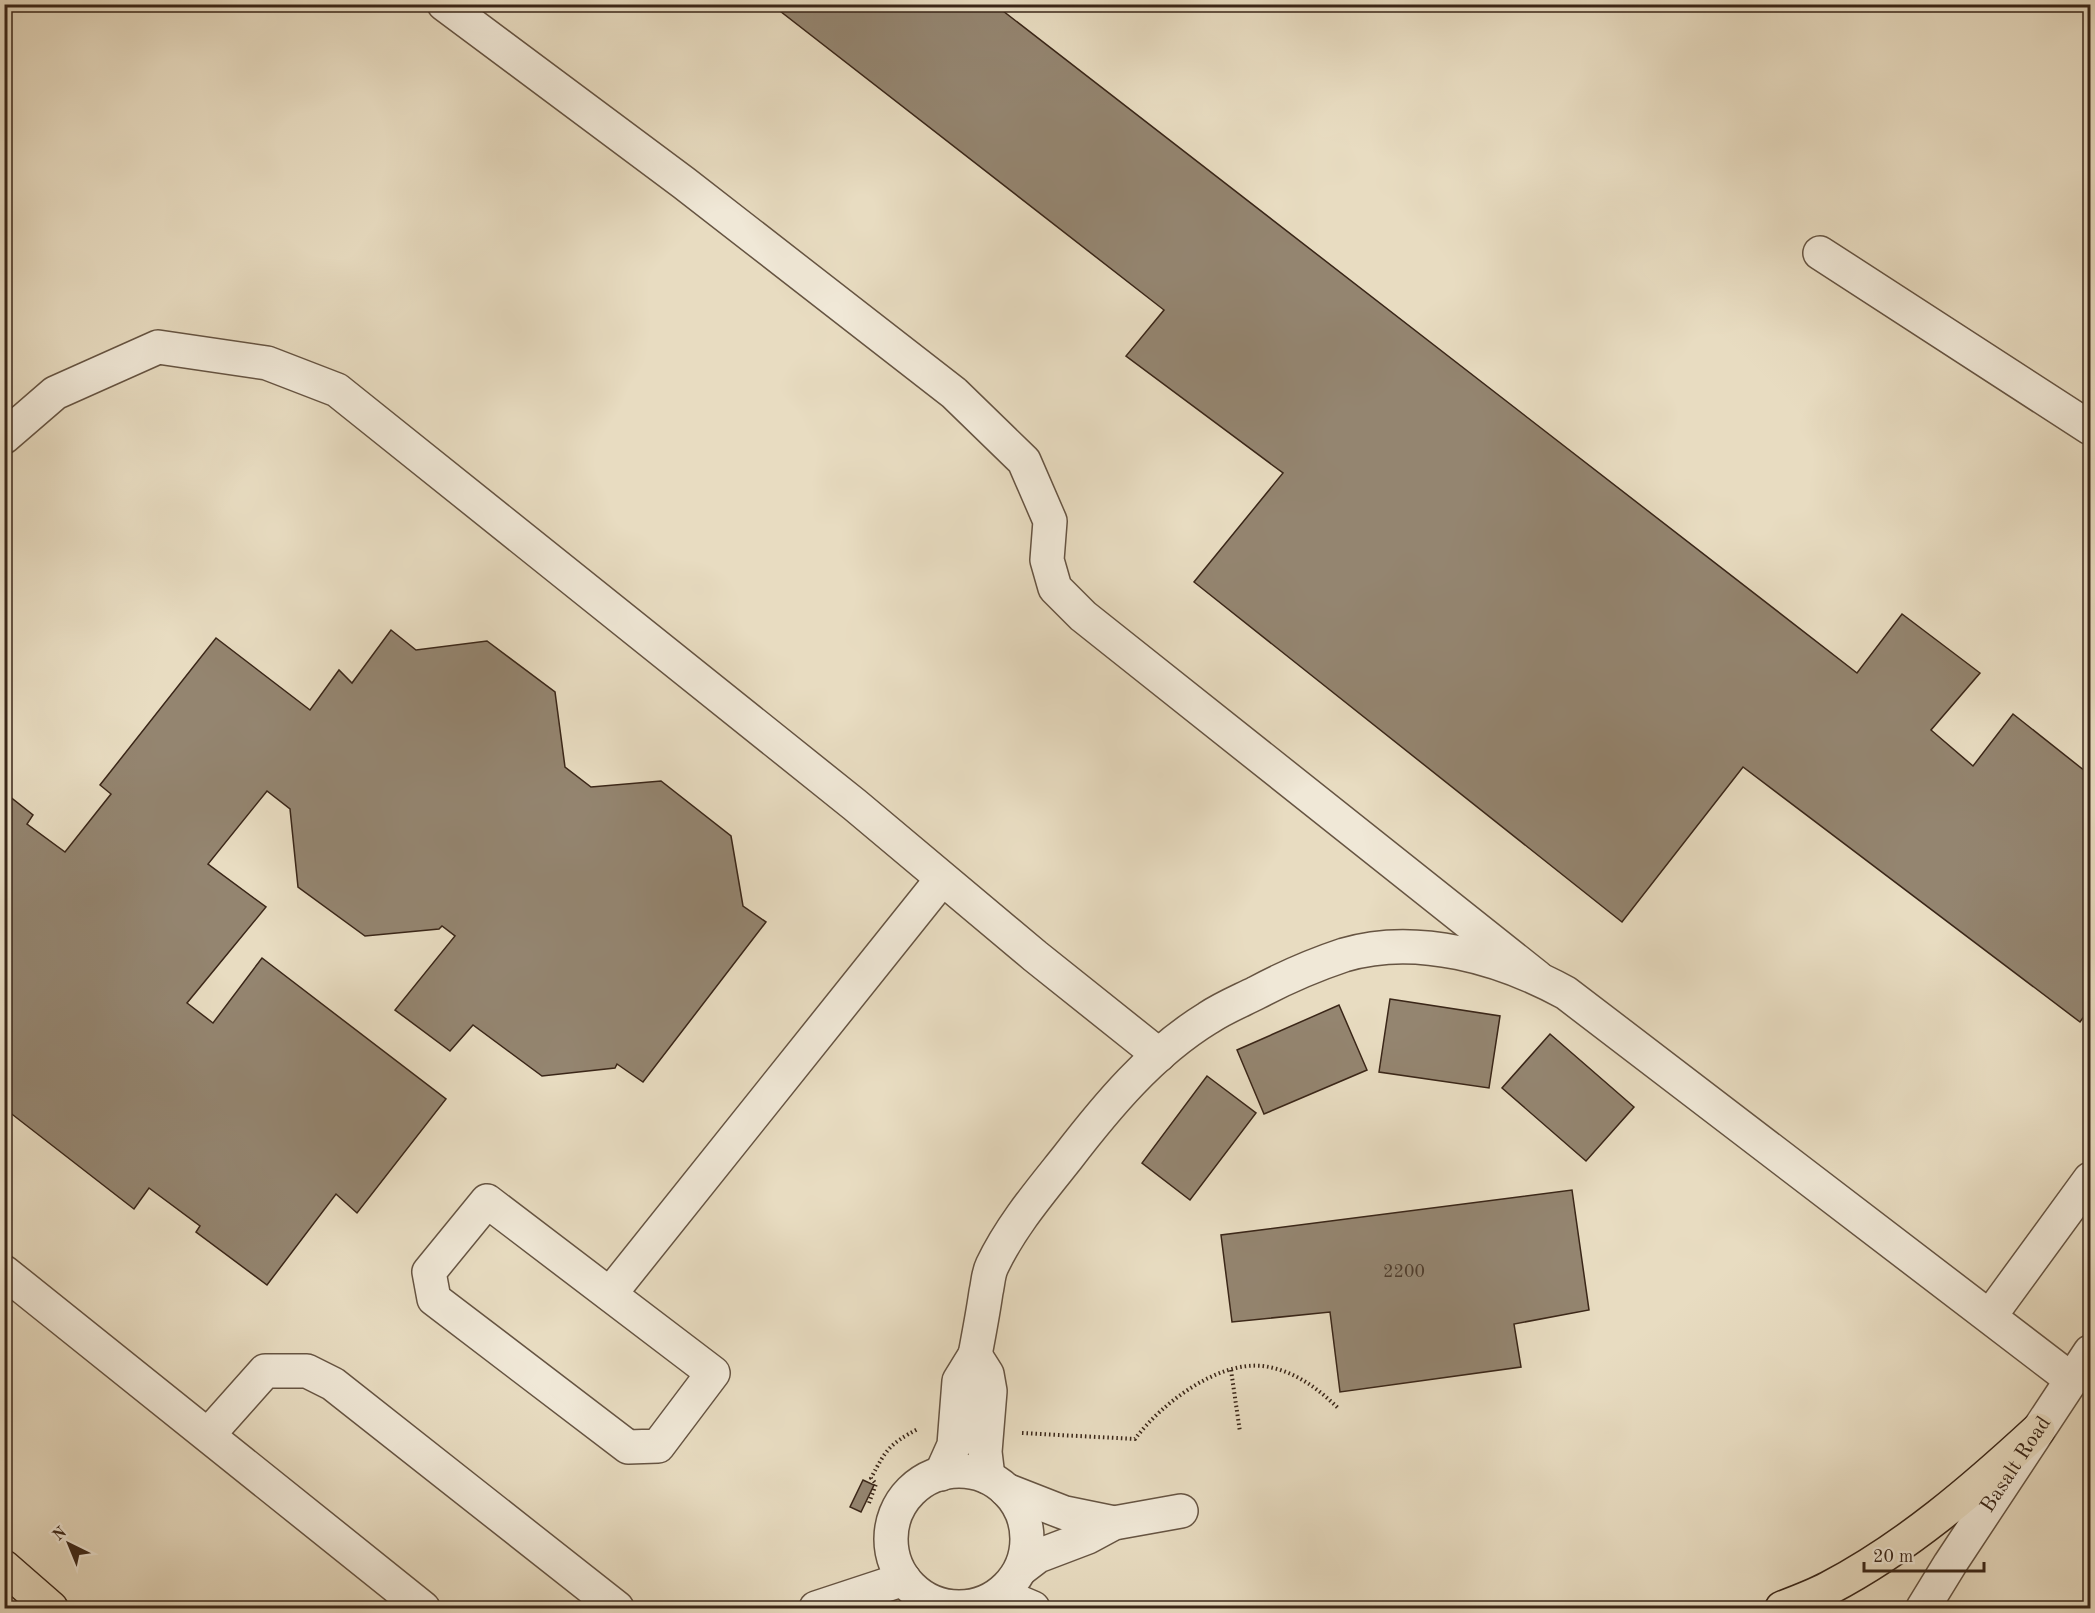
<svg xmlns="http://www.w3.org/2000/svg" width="2095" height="1613" font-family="'Old Standard TT',serif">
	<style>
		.building { fill: #948570; stroke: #3a2618; stroke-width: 1.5 }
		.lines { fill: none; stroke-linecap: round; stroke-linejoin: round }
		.minor-casing { stroke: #665442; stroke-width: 36 }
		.major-casing { stroke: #3a2618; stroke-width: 36 }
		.path { stroke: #3a2618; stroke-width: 4; stroke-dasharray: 1.5 3; stroke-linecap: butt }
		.minor { stroke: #f0e8d7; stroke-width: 33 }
		.major { stroke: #e8dcc1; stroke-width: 33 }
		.labels { text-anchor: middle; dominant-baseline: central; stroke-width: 4.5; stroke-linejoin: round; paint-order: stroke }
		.number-label { font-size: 18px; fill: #503e2e }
		.street-label { font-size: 21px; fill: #3a2618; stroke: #f0e8d7 }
	</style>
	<rect width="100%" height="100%" fill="#e8dcc1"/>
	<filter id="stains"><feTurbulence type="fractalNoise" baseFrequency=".00333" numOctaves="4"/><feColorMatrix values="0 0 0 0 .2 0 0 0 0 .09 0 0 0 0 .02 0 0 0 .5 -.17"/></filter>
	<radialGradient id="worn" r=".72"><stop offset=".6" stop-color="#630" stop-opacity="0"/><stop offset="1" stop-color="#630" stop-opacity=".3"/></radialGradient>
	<g class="building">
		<path d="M771 4H994L1857 673 1902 614 1980 673 1931 730 1973 766 2013 714 2090 775V1008L2080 1022 1743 767 1622 922 1194 582 1283 473 1126 356 1164 310Z"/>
		<path d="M391 630 416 650 487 641 555 692 565 767 591 787 661 781 731 836 743 906 766 922 643 1082 617 1064 615 1068 542 1076 473 1025 450 1051 395 1010 455 936 442 926 439 929 365 936 298 887 290 809 267 791 208 864 266 907 187 1003 213 1023 262 958 446 1099 357 1213 336 1194 267 1285 196 1232 200 1226 149 1188 134 1209 4 1108V792L33 815 27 824 65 852 111 794 100 785 216 638 310 710 339 670 352 683Z"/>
		<path d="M1390 999 1500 1016 1489 1088 1379 1072Z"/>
		<path d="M1339 1005 1367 1070 1264 1114 1237 1050Z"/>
		<path d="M1550 1034 1634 1107 1586 1161 1502 1088Z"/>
		<path d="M1207 1076 1256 1113 1190 1200 1142 1163Z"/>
		<path d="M1572 1190 1589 1310 1514 1324 1521 1367 1340 1392 1330 1312 1232 1322 1221 1235Z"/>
		<path d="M863 1480 874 1485 861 1512 850 1507Z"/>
	</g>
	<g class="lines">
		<g class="minor-casing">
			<g id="minor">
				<path d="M444 4 684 183 954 393 1024 461 1050 521 1047 560 1055 588 1083 616 1537 977"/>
				<path d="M1820 253 2090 428"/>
				<path d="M4 437 55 393 158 347 267 363 337 390 855 805 1035 956 1159 1055"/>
				<path d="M487 1201 713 1373 658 1446 628 1447 434 1299 429 1272Z"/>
				<path d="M4 1272 423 1608"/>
				<path d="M610 1294 942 879"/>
				<path d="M1990 1316 2090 1179"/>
				<path d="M975 1355C979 1334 983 1313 986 1292 988 1284 988 1274 992 1266 1011 1226 1040 1192 1067 1158 1107 1106 1151 1053 1208 1018 1223 1008 1240 1001 1256 993 1284 978 1314 965 1344 955 1417 933 1502 958 1566 993L2072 1380"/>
				<path d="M208 1435 265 1371H307L333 1384 617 1608"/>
				<circle cx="959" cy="1539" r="68"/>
				<path d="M941 1474 954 1445 959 1381 975 1355 987 1374 990 1391 985 1452 988 1477"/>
				<path d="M1006 1490 1065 1513 1114 1523"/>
				<path d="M1021 1569 1038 1556 1088 1537 1114 1523 1181 1511"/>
				<path d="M1000 1594 1033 1608"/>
				<path d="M816 1608 904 1579"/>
				<path id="s1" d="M1923 1608 1950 1564 2090 1352"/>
			</g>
		</g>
		<g class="major-casing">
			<g id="major">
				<path d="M4 1567 51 1608"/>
				<path d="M1782 1608C1798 1602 1814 1596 1829 1588 1907 1547 1974 1489 2038 1430"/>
			</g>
		</g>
		<g class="path">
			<path d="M1231 1370 1240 1432"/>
			<path d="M1022 1433 1135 1439C1161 1404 1217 1361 1263 1366 1293 1370 1318 1388 1339 1409"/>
			<path d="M869 1503 876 1484 871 1478C886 1450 889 1444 918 1429"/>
		</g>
		<use href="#minor" class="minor"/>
		<use href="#major" class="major"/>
	</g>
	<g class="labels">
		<g class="number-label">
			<text x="1404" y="1272">2200</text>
		</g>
		<g class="street-label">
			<text stroke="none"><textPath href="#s1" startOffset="171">Basalt Road</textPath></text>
		</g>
	</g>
	<rect width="2095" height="1613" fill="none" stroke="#e8dcc1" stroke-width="24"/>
	<rect x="6" y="6" width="2083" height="1601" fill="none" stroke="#3a2618" stroke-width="3"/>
	<rect x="12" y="12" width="2071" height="1589" fill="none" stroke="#3a2618" stroke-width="1.5"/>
	<g transform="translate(69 1544) rotate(317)" stroke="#f0e8d7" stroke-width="4.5" paint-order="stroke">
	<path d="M0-4.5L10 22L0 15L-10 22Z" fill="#3a2618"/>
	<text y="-9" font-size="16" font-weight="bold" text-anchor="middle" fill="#3a2618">N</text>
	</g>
	<path d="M1864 1562v9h120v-9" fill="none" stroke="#3a2618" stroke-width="3"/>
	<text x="1873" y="1562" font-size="18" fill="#3a2618" stroke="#f0e8d7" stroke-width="4.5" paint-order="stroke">20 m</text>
	<rect width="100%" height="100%" filter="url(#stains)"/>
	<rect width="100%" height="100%" fill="url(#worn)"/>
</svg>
